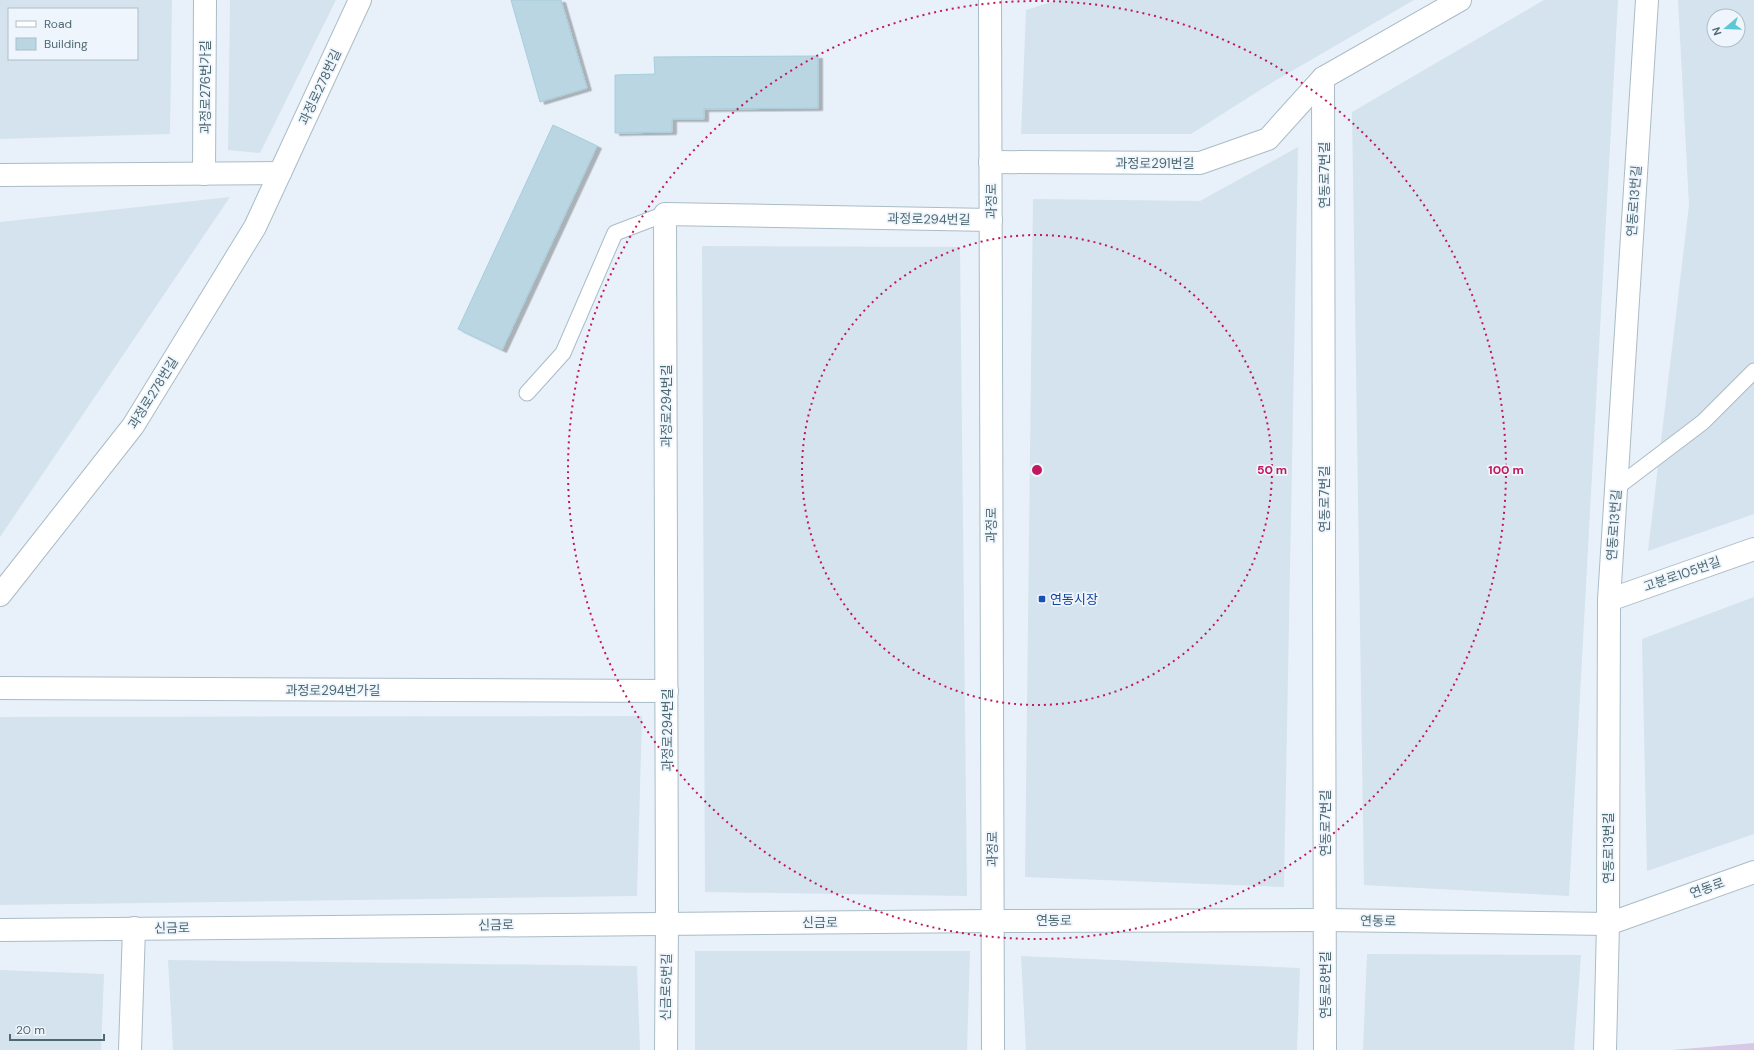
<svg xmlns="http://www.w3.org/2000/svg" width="1754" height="1050" font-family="'DM Sans','Noto Sans KR',sans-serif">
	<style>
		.residential { fill: #d4e3ed; fill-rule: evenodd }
		.green { fill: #d6c8e6 }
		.building { fill: #bad6e2; stroke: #a5cedc; filter: url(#shadow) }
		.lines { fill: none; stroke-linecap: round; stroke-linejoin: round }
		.service-casing { stroke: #aabcc6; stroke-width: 17 }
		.minor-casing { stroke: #aabcc6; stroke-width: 24 }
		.tertiary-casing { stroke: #aabcc6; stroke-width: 24 }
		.secondary-casing { stroke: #a6bcc6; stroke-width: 24 }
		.service { stroke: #fff; stroke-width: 15 }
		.minor { stroke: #fff; stroke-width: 22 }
		.tertiary { stroke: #fff; stroke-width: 22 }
		.secondary { stroke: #fff; stroke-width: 22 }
		.ring { fill: none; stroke: #c2185b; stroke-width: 2; stroke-dasharray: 2 4 }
		.transit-dot { fill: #1a4fb4; stroke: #eef5fd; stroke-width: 1.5 }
		.labels { text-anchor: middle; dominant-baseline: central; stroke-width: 3.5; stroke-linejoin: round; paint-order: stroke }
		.street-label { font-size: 13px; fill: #4f6971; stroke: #eef5fd }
		.transit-label { font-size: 13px; fill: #164399; stroke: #eef5fd; text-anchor: start }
		.centre { fill: #c2185b; stroke: #eef5fd; stroke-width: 2 }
		.ring-label { font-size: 12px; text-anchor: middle; font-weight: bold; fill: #c2185b; stroke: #eef5fd; stroke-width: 3.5; stroke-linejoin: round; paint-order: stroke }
	</style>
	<defs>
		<filter id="shadow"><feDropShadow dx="4.5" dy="2.5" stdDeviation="0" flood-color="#0004"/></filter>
	</defs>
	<rect width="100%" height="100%" fill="#e8f1fa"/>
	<g class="residential">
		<path d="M0 0H172L170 134 0 139ZM9 9H137V59H9Z"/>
		<path d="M230 0H336L260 153 228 150Z"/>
		<path d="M1058 0H1414L1268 85 1191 134H1021L1026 10Z"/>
		<path d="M1544 0H1618L1569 896 1364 885 1352 112Z"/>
		<path d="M1678 0H1754V514L1648 551 1689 205ZM1714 16H1738V40H1714Z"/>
		<path d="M1298 147 1284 887 1025 877 1033 199 1200 201Z"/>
		<path d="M230 197 0 537V222Z"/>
		<path d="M702 246 960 247 967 896 705 892Z"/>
		<path d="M1754 597V834L1647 871 1642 639Z"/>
		<path d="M642 716 637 896 0 905V717Z"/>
		<path d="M695 951H970L967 1050H695Z"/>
		<path d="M1367 954 1581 955 1574 1050H1363Z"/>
		<path d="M1021 956 1300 968 1297 1050H1026Z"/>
		<path d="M168 960 637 966 640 1050H173Z"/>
		<path d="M0 970 104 974 101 1050H0Z"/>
	</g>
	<path class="green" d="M1754 1043V1050H1672Z"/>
	<g class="building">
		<path d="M511 0H561L587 88 540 102Z"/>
		<path d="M818 56V108L704 109V119H672V132L615 133V75L655 74 654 57Z"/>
		<path d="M553 125 597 146 502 350 458 329Z"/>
	</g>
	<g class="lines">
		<g class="service-casing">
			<g id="service">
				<path d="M527 393 563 353 615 233 665 214"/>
				<path d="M1616 488 1703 422 1754 371"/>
			</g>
		</g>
		<g class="minor-casing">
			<g id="minor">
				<path d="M1323 78 1325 1050"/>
				<path d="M990 162 1200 163 1268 139 1323 78 1460 0"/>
				<path d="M204 174 205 0"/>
				<path d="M0 175 280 173"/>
				<path d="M0 595 133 426 255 227 360 0"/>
				<path d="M1609 600 1754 549"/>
				<path d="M0 688 667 691"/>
				<path d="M130 1050 134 928"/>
				<path d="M666 1050 667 923 665 214 991 220"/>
				<path d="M1605 1050 1608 924 1609 600 1647 0"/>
			</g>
		</g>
		<g class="tertiary-casing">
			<path id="tertiary" d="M0 930 992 921 1325 920 1608 924 1754 872"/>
		</g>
		<g class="secondary-casing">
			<path id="secondary" d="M990 0 993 1050"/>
		</g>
		<use href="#service" class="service"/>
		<use href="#minor" class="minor"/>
		<use href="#tertiary" class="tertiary"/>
		<use href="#secondary" class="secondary"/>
	</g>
	<g class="ring">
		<circle cx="1037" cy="470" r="235"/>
		<circle cx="1037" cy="470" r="469"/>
	</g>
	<rect class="transit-dot" x="1038" y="595" width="8" height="8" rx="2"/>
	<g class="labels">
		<g class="street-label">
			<text transform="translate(205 87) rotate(-90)">과정로276번가길</text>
			<text transform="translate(320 87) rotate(-65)">과정로278번길</text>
			<text x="1155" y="163">과정로291번길</text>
			<text transform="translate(1324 175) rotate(-90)">연동로7번길</text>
			<text transform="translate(991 201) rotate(-90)">과정로</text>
			<text transform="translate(1634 201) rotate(-86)">연동로13번길</text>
			<text transform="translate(929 219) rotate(1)">과정로294번길</text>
			<text transform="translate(153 393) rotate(-58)">과정로278번길</text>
			<text transform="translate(666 406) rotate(-90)">과정로294번길</text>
			<text transform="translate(1324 499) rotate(-90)">연동로7번길</text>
			<text transform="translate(991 525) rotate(-90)">과정로</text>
			<text transform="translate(1614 525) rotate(-86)">연동로13번길</text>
			<text transform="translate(1682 574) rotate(-19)">고분로105번길</text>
			<text x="333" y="690">과정로294번가길</text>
			<text transform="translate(667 730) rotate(-90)">과정로294번길</text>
			<text transform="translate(1325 823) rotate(-90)">연동로7번길</text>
			<text transform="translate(1608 848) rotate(-90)">연동로13번길</text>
			<text transform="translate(992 849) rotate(-90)">과정로</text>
			<text transform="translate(1707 888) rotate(-20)">연동로</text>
			<text x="1054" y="920">연동로</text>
			<text transform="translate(1378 921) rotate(1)">연동로</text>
			<text x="820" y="922">신금로</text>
			<text transform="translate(496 925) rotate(-1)">신금로</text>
			<text transform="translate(172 928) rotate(-1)">신금로</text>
			<text transform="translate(1325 985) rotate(-90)">연동로8번길</text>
			<text transform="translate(666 987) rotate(-89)">신금로5번길</text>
		</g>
		<g class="transit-label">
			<text x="1050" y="599">연동시장</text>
		</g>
	</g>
	<circle cx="1037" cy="470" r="6" class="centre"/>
	<g class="ring-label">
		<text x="1272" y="474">50 m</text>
		<text x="1506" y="474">100 m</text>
	</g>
	<rect x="8" y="8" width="130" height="52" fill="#eef5fd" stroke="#aebdc5"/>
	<rect x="16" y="21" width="20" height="6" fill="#ffffff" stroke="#aebdc5"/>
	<text x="44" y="28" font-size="12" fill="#4f6971">Road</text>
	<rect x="16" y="38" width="20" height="12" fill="#bad6e2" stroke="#aebdc5"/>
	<text x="44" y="48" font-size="12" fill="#4f6971">Building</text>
	<g transform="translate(1726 28) rotate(251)"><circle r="19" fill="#eef5fd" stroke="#aebdc5"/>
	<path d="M0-3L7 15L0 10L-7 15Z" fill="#5cc8d5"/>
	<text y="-6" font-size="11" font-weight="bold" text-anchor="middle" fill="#4f6971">N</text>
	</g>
	<path d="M10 1034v6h94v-6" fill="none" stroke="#4f6971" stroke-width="2"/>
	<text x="16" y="1034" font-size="12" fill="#4f6971" stroke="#eef5fd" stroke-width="3" paint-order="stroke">20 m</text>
</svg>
